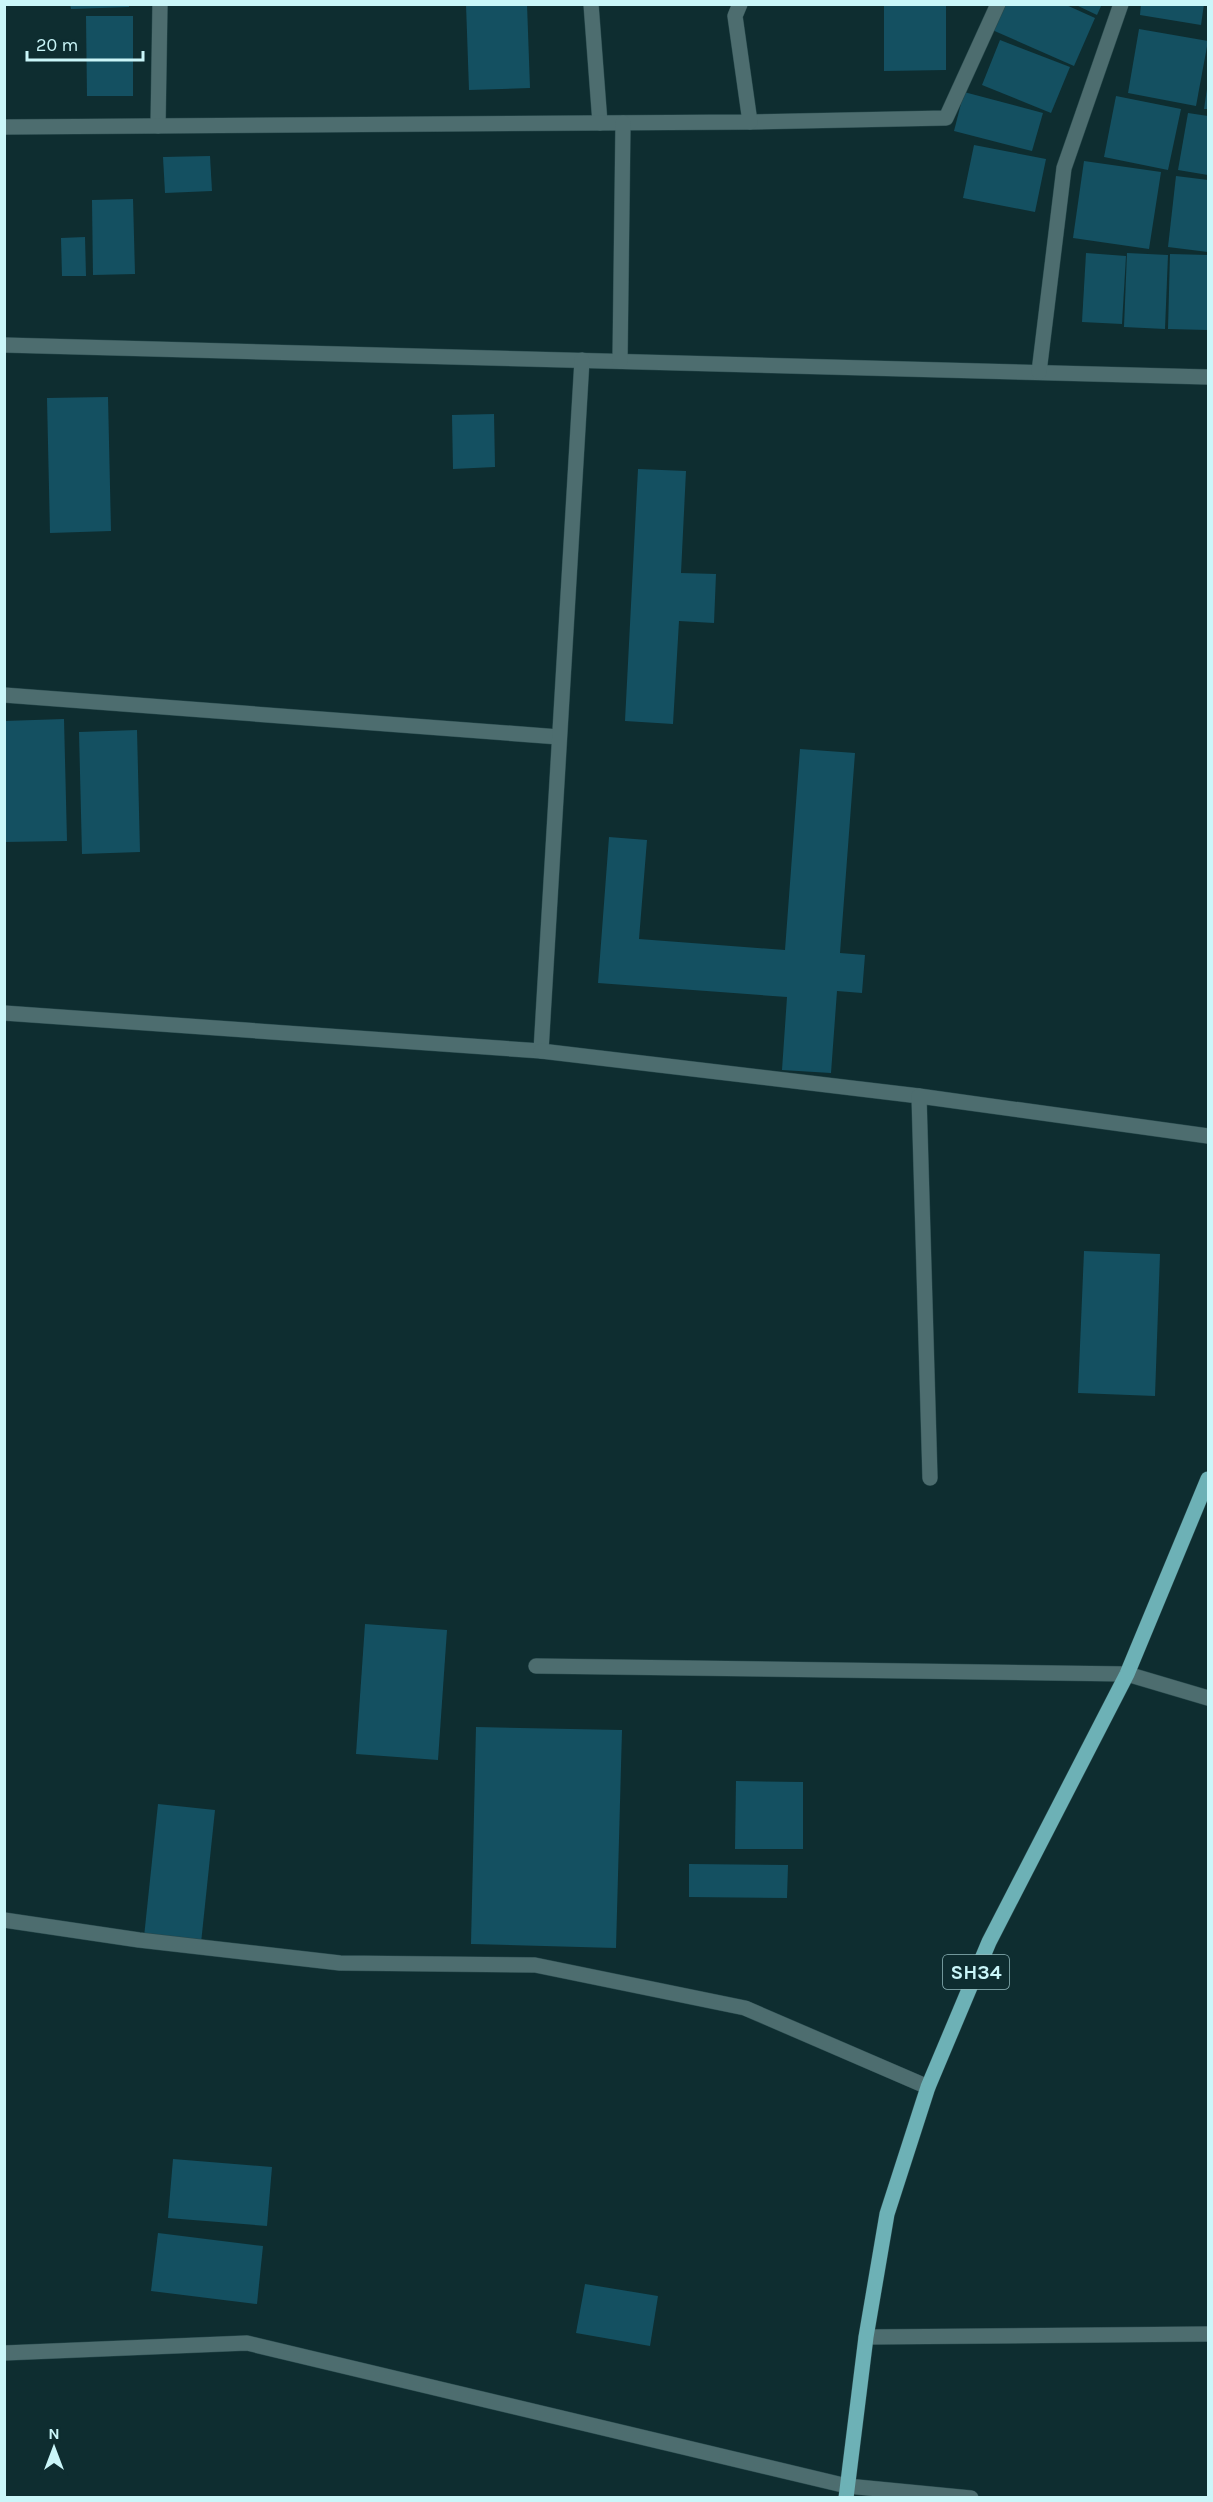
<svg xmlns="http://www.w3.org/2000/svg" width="1213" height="2502" font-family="Karla,sans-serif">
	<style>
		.building { fill: #145061 }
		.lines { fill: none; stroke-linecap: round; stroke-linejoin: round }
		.street-casing { stroke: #28494c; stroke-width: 16 }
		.primary-casing { stroke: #28494c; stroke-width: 16 }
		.street { stroke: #4d6d6f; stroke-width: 15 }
		.primary { stroke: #6db1b6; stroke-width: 15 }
		.labels { text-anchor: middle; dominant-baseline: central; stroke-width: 6; stroke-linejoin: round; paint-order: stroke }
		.shield { fill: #0e2d30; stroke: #92babd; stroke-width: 1.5 }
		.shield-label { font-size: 20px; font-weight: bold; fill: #caf6f9 }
	</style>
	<rect width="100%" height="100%" fill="#0e2d30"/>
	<g class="building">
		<path d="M70 4H129V7L71 9Z"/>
		<path d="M466 4H527L530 88 469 90Z"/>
		<path d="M884 4H946V70L884 71Z"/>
		<path d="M1002 4H1064L1095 18 1074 66 990 29Z"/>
		<path d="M1074 4H1102L1097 15Z"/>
		<path d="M1141 4H1204L1201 25 1140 15Z"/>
		<path d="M86 16H133V96H87Z"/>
		<path d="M1139 29 1208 41 1196 106 1128 93Z"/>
		<path d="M1000 40 1070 67 1051 113 982 85Z"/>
		<path d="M1207 89H1208V109H1204Z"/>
		<path d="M964 92 1043 113 1032 151 954 131Z"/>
		<path d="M1116 96 1181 109 1168 170 1104 157Z"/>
		<path d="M1188 113 1208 116V175L1178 170Z"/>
		<path d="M974 145 1046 159 1035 212 963 198Z"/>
		<path d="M210 156 212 191 165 193 163 157Z"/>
		<path d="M1084 161 1161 172 1149 249 1073 238Z"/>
		<path d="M1176 176 1208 180V252L1168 247Z"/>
		<path d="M133 199 135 274 93 275 92 200Z"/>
		<path d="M85 237 86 276H62L61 238Z"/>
		<path d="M1086 253 1126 256 1122 324 1082 322Z"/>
		<path d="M1127 253 1168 255 1165 329 1124 327Z"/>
		<path d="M1170 254 1208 255V330L1168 329Z"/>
		<path d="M108 397 111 531 50 533 47 398Z"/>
		<path d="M494 414 495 467 453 469 452 415Z"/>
		<path d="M638 469 686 471 681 573 716 574 714 623 679 621 673 724 625 721Z"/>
		<path d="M64 719 67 841 4 842V721Z"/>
		<path d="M137 730 140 852 82 854 79 732Z"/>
		<path d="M800 749 855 753 840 953 865 955 862 993 837 991 831 1073 782 1070 787 997 598 983 609 837 647 840 639 939 785 950Z"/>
		<path d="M1084 1251 1160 1254 1155 1396 1078 1393Z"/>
		<path d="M365 1624 447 1630 438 1760 356 1754Z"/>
		<path d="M476 1727 622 1730 616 1948 471 1944Z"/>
		<path d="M736 1781 803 1782V1849H735Z"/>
		<path d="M158 1804 215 1810 201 1943 144 1937Z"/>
		<path d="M689 1864 788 1865 787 1898 689 1897Z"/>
		<path d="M173 2159 272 2167 267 2226 168 2218Z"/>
		<path d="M158 2233 263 2246 257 2304 151 2291Z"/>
		<path d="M585 2284 658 2296 650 2346 576 2333Z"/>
	</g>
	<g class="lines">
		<g class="street-casing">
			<g id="street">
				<path d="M591 4 600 123"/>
				<path d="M750 122 946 118 998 4"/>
				<path d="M158 126 160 4"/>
				<path d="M4 127 750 122 735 16 740 4"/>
				<path d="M4 345 1208 377"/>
				<path d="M620 361 623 123"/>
				<path d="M1039 372 1064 168 1121 4"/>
				<path d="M4 695 559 737"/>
				<path d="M4 1013 541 1051 582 360"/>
				<path d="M541 1051 919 1096"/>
				<path d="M930 1478 919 1096 1208 1136"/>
				<path d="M536 1666 1127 1674 1208 1698"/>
				<path d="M4 1920 139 1940 340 1963 535 1965 745 2008 928 2087"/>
				<path d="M866 2337 1208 2334"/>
				<path d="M4 2353 247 2343 847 2486 971 2498"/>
			</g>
		</g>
		<g class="primary-casing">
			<path id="primary" d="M846 2498 866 2337 887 2214 928 2087 989 1942 1127 1674 1208 1479"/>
		</g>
		<use href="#street" class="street"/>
		<use href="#primary" class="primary"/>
	</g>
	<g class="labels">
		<rect class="shield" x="943" y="1955" width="66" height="34" rx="4.5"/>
		<g class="shield-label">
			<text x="976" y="1972">SH34</text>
		</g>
	</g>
	<rect width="1213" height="2502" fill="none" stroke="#caf6f9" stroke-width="12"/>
	<g transform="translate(54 2448)" stroke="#0e2d30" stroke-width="4.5" paint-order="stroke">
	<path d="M0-4.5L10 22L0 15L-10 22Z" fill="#caf6f9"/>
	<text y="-9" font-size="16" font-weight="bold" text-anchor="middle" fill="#caf6f9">N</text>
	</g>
	<path d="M27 51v9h116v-9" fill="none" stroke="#caf6f9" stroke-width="3"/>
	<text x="36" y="51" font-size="18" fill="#caf6f9" stroke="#0e2d30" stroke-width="4.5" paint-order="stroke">20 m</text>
</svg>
